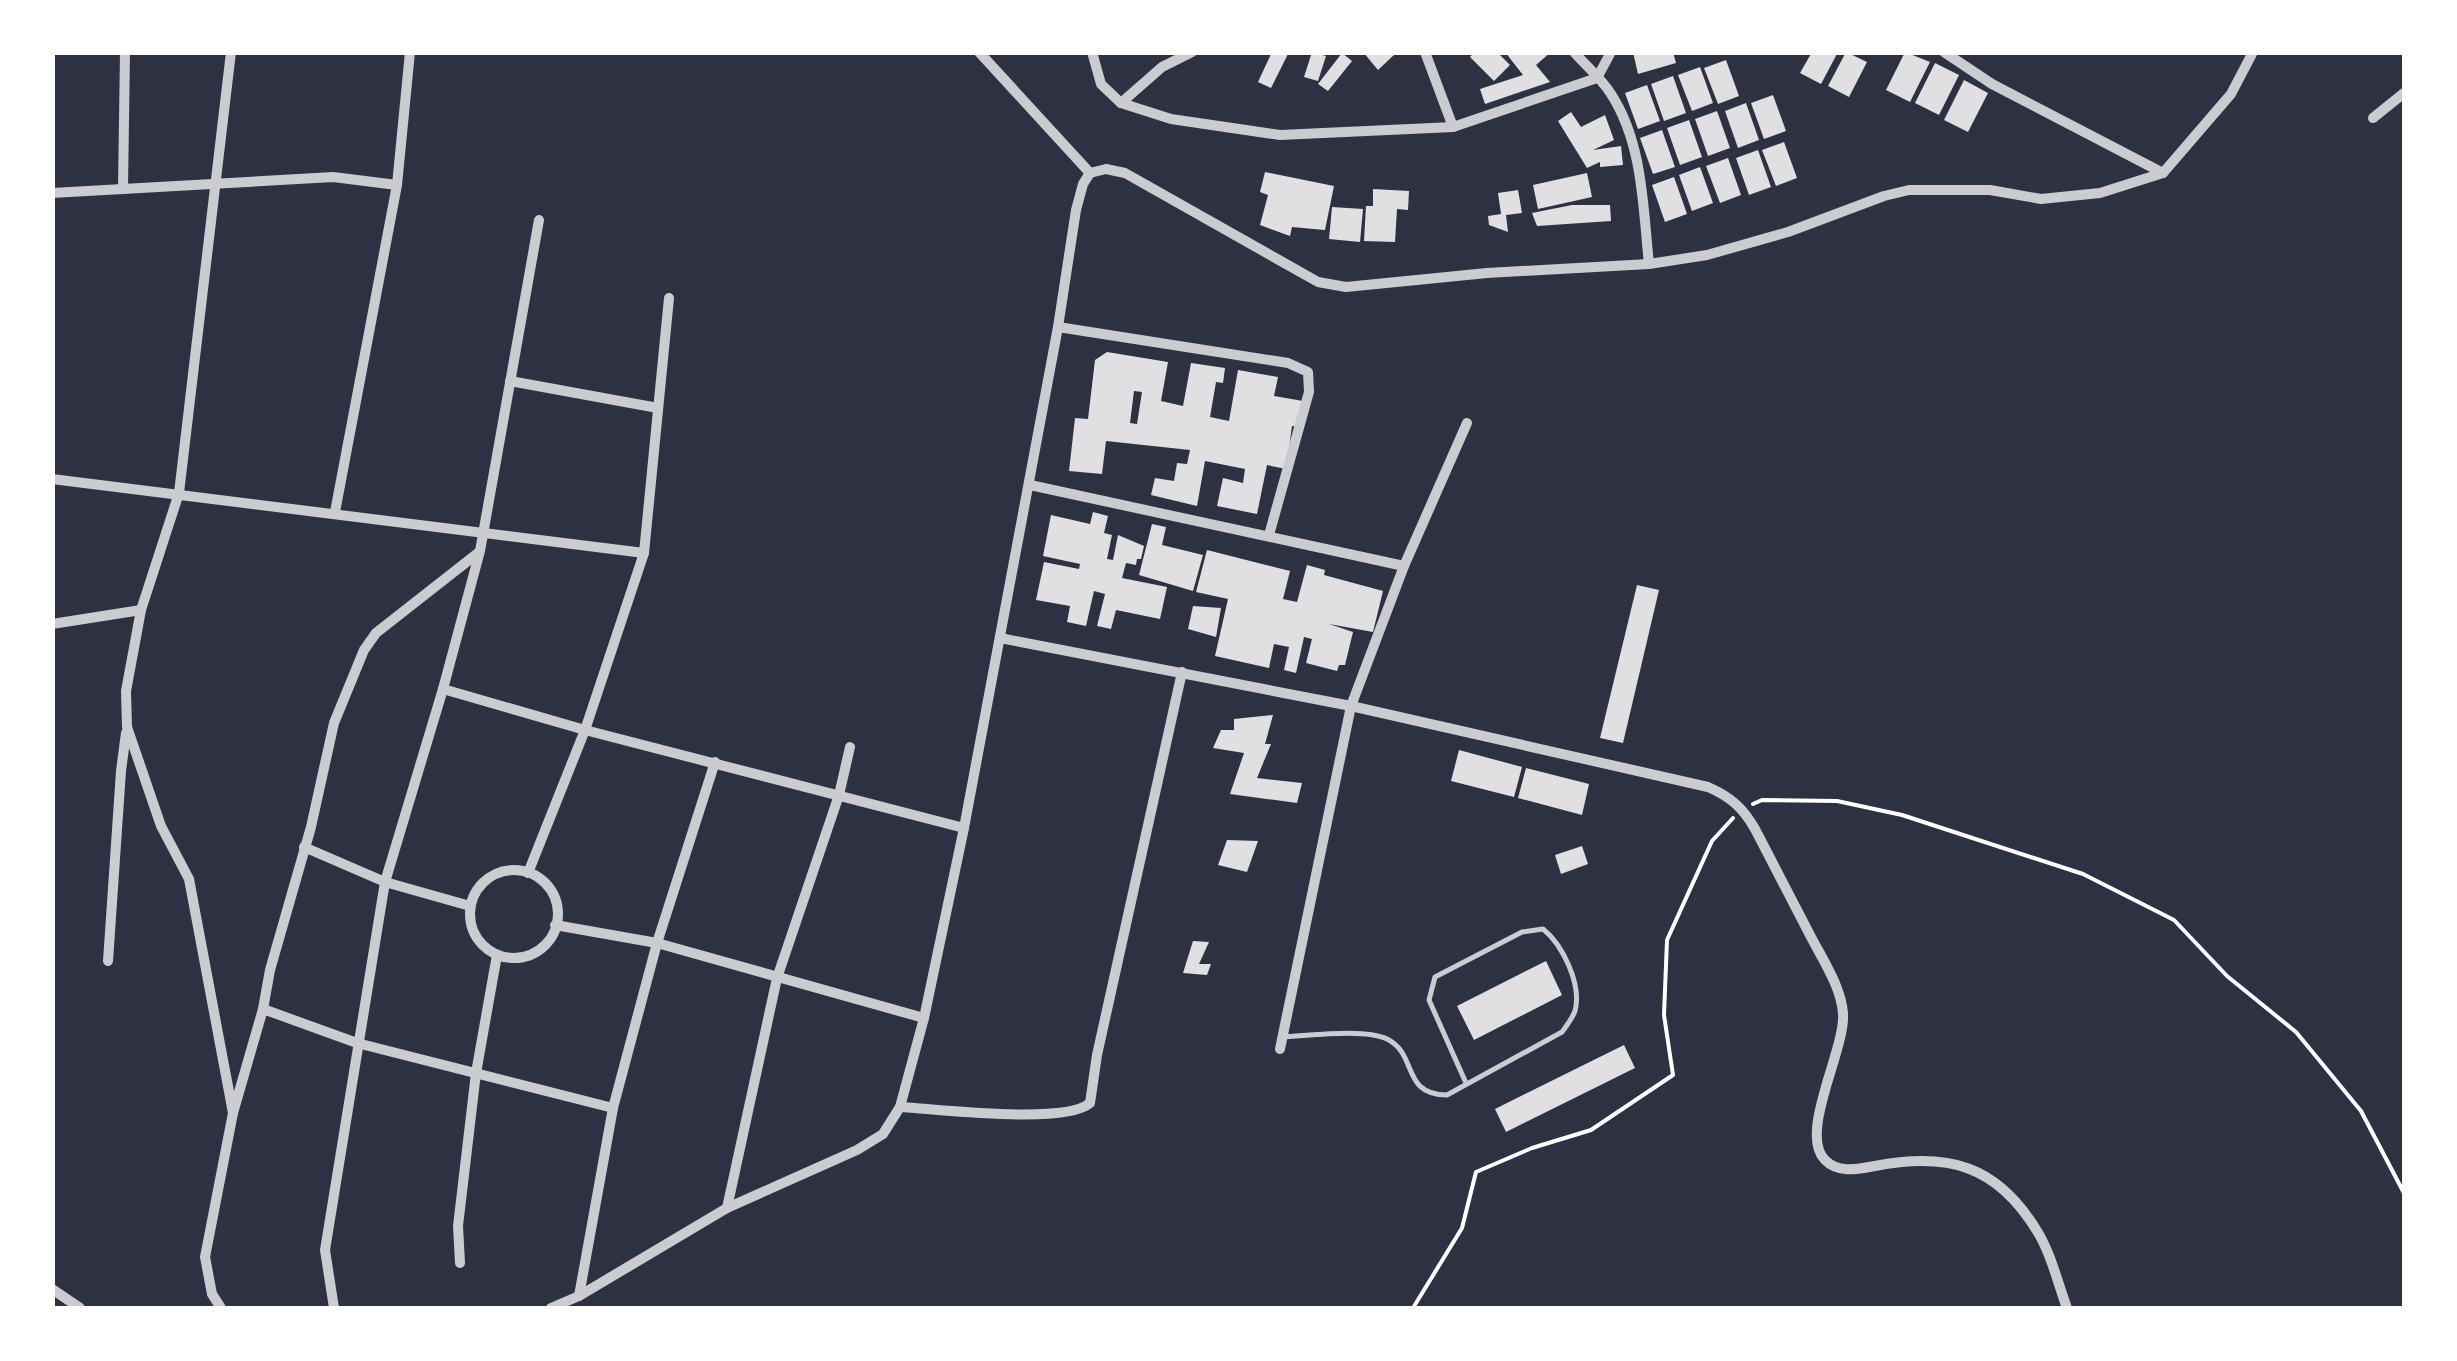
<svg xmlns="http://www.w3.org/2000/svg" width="2457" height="1361" font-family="Roboto,sans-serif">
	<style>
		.building { fill: #e0e0e3; fill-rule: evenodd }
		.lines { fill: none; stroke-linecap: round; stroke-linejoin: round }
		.path { stroke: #fff; stroke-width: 4 }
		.service { stroke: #caccd0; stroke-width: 5 }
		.minor { stroke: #caccd0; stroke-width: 10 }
	</style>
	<rect width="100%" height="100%" fill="#2d3142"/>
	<g class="building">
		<path d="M1272 52H1289L1271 88 1258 82Z"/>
		<path d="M1312 52 1326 56 1318 81 1304 77Z"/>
		<path d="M1363 52H1393L1395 54 1378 70Z"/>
		<path d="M1474 52H1497L1510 65 1494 81 1470 57Z"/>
		<path d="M1505 52H1551L1536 65 1550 82 1485 104 1480 89 1523 75Z"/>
		<path d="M1633 52H1673L1676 63 1638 74Z"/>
		<path d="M1812 52H1838L1821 84 1800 73Z"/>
		<path d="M1846 52 1867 62 1849 97 1828 86Z"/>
		<path d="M1905 52 1930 62 1910 102 1886 90Z"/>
		<path d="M1342 53 1352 61 1328 91 1318 84Z"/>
		<path d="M1726 60 1739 96 1718 104 1704 68Z"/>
		<path d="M1935 63 1959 75 1939 115 1915 103Z"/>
		<path d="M1700 67 1713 103 1692 111 1678 75Z"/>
		<path d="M1673 76 1686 113 1664 121 1651 84Z"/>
		<path d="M1964 80 1988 93 1968 132 1944 120Z"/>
		<path d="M1647 85 1660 121 1638 129 1625 93Z"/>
		<path d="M1773 95 1786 131 1764 139 1751 103Z"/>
		<path d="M1746 103 1759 140 1738 148 1725 111Z"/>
		<path d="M1717 111 1730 148 1708 156 1695 119Z"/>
		<path d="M1571 112 1581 127 1605 115 1614 140 1593 150 1621 146 1623 165 1600 167V162L1587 168 1558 121Z"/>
		<path d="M1689 120 1702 157 1680 165 1667 128Z"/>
		<path d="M1662 130 1675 167 1653 174 1640 138Z"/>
		<path d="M1784 142 1797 178 1776 186 1762 150Z"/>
		<path d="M1758 150 1771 187 1749 195 1736 158Z"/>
		<path d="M1728 158 1741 195 1720 203 1706 166Z"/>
		<path d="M1700 167 1713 203 1692 211 1679 175Z"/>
		<path d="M1265 172 1334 186 1325 230 1292 227 1290 236 1260 225 1268 195 1260 192Z"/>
		<path d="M1587 173 1592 197 1538 209 1533 185Z"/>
		<path d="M1674 177 1687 214 1665 222 1652 185Z"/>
		<path d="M1373 189 1409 191 1408 210 1397 209 1395 242 1364 241 1366 206H1373Z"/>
		<path d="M1518 190 1522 213 1506 215 1508 232 1489 225 1488 216 1501 214 1498 193Z"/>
		<path d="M1572 205H1610L1611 221 1537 226 1532 213Z"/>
		<path d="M1332 207 1363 209 1360 242 1329 239Z"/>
		<path d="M1107 352 1168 362 1161 401 1183 406 1191 363 1225 368 1223 383 1216 382 1210 417 1229 421 1238 370 1278 377 1274 396 1303 401 1298 427 1292 426 1286 469 1267 465 1257 514 1217 506 1223 478 1243 483 1245 469 1205 461 1197 506 1151 495 1155 478 1174 481 1177 463 1187 464 1190 450 1106 441 1102 474 1069 471 1075 418 1088 419 1095 360ZM1134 391 1142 392 1137 424 1130 423Z"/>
		<path d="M1093 512 1108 516 1104 533 1112 535 1107 559 1113 560 1118 535 1144 546 1141 559H1137L1136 565 1126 563 1122 578 1167 587 1160 619 1116 610 1111 629 1097 626 1105 594 1094 591 1086 626 1067 622 1070 606 1036 600 1044 562 1079 569 1080 564 1043 556 1051 515 1090 524Z"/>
		<path d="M1152 524 1166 527 1162 545 1203 555 1193 591 1139 575Z"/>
		<path d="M1207 550 1290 571 1283 599 1297 602 1307 565 1325 570 1324 575 1383 591 1373 632 1329 624 1353 632 1345 665H1339L1337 671 1306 663 1312 639 1304 637 1296 673 1284 670 1289 647 1274 644 1269 668 1215 656 1228 599 1196 592Z"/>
		<path d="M1637 585 1659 590 1623 743 1600 738Z"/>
		<path d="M1193 606 1221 608 1216 637 1188 629Z"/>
		<path d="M1273 715 1265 744H1271L1257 778 1302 783 1297 803 1230 794 1244 753 1213 748 1221 730H1234V719Z"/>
		<path d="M1459 750 1522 767 1514 797 1451 781Z"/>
		<path d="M1526 768 1589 784 1582 815 1518 798Z"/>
		<path d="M1227 840 1258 841 1247 872 1218 865Z"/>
		<path d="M1582 846 1588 864 1561 874 1555 855Z"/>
		<path d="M1193 941 1209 942 1199 964H1211L1207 975 1183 973Z"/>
		<path d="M1546 961 1562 995 1474 1040 1457 1006Z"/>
		<path d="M1624 1045 1635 1068 1506 1132 1495 1109Z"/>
	</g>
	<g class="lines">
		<g class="path">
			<path d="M1753 804 1762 800 1837 801 1902 815 2083 874 2174 920 2227 976 2296 1032 2361 1111 2404 1193"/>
			<path d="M1413 1308 1462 1228 1476 1172 1532 1148 1591 1130 1673 1075 1664 1015 1667 940 1712 841 1733 818"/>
		</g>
		<path class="service" d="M1282 1037C1308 1036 1364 1028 1387 1039 1418 1054 1401 1095 1447 1095L1562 1032C1567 1025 1572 1019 1575 1011 1582 985 1563 945 1543 929L1522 932 1435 977 1429 1000 1466 1083"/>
		<g class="minor">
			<path d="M231 52 179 493 141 610 126 691 127 727 161 826 189 879 233 1113"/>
			<path d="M979 52 1090 173"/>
			<path d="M1092 52 1101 84 1121 103 1171 119 1280 135 1453 127 1597 78 1611 52"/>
			<path d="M1425 52 1453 127"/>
			<path d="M1574 52C1586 66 1602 79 1611 94 1643 143 1643 208 1649 264"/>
			<path d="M1944 52 1992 84 2163 173"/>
			<path d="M1121 103 1162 67 1192 52"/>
			<path d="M2373 118 2404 93"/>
			<path d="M1090 173 1106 169 1125 173 1318 282 1346 287 1487 273 1649 264 1707 255 1788 232 1884 196 1909 190H1990L2041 199 2100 193 2163 173 2231 94 2253 52"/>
			<path d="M123 188 125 52"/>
			<path d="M52 193 333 177 397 185"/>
			<path d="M1058 327 1288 363 1308 372 1309 392 1269 535"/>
			<path d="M510 381 658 408"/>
			<path d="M52 479 644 553"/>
			<path d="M1030 485 1404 566"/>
			<path d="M335 512 397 185 410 52"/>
			<path d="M52 624 141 610"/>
			<path d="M1000 638 1351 706 1708 787C1731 797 1743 808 1755 829 1774 865 1792 901 1811 937 1823 960 1841 987 1843 1013 1846 1049 1798 1133 1825 1160 1839 1174 1858 1169 1875 1166 1948 1152 1997 1165 2037 1231 2051 1253 2058 1284 2067 1308"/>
			<path d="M443 689 585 730 964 828"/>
			<path d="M304 847 385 882 470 906"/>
			<circle cx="514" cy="914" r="44"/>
			<path d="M528 873 585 730 644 553 669 298"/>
			<path d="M555 925 657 943 924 1018"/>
			<path d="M108 961 121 771 126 733"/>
			<path d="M263 1009 357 1043 613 1108"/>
			<path d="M1280 1049 1351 706 1404 566 1467 423"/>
			<path d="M900 1107C939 1109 1065 1125 1090 1103L1097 1055 1182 672"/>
			<path d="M727 1208 777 978 839 795 850 747"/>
			<path d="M460 1263 458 1226 476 1073 497 955"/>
			<path d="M52 1289 80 1308"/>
			<path d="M579 1296 613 1108 657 943 715 762"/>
			<path d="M221 1308 212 1294 205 1257 233 1113 263 1009 270 970 311 827 334 723 364 650 376 633 478 553"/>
			<path d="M334 1308 325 1250 385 882 443 689 480 551 539 220"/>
			<path d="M551 1308 579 1296 727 1208 857 1150 883 1134 900 1107 924 1018 964 828 1058 327 1076 210 1083 184 1090 173"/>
		</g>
	</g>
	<rect width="2457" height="1361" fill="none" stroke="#ffffff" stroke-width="110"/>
</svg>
